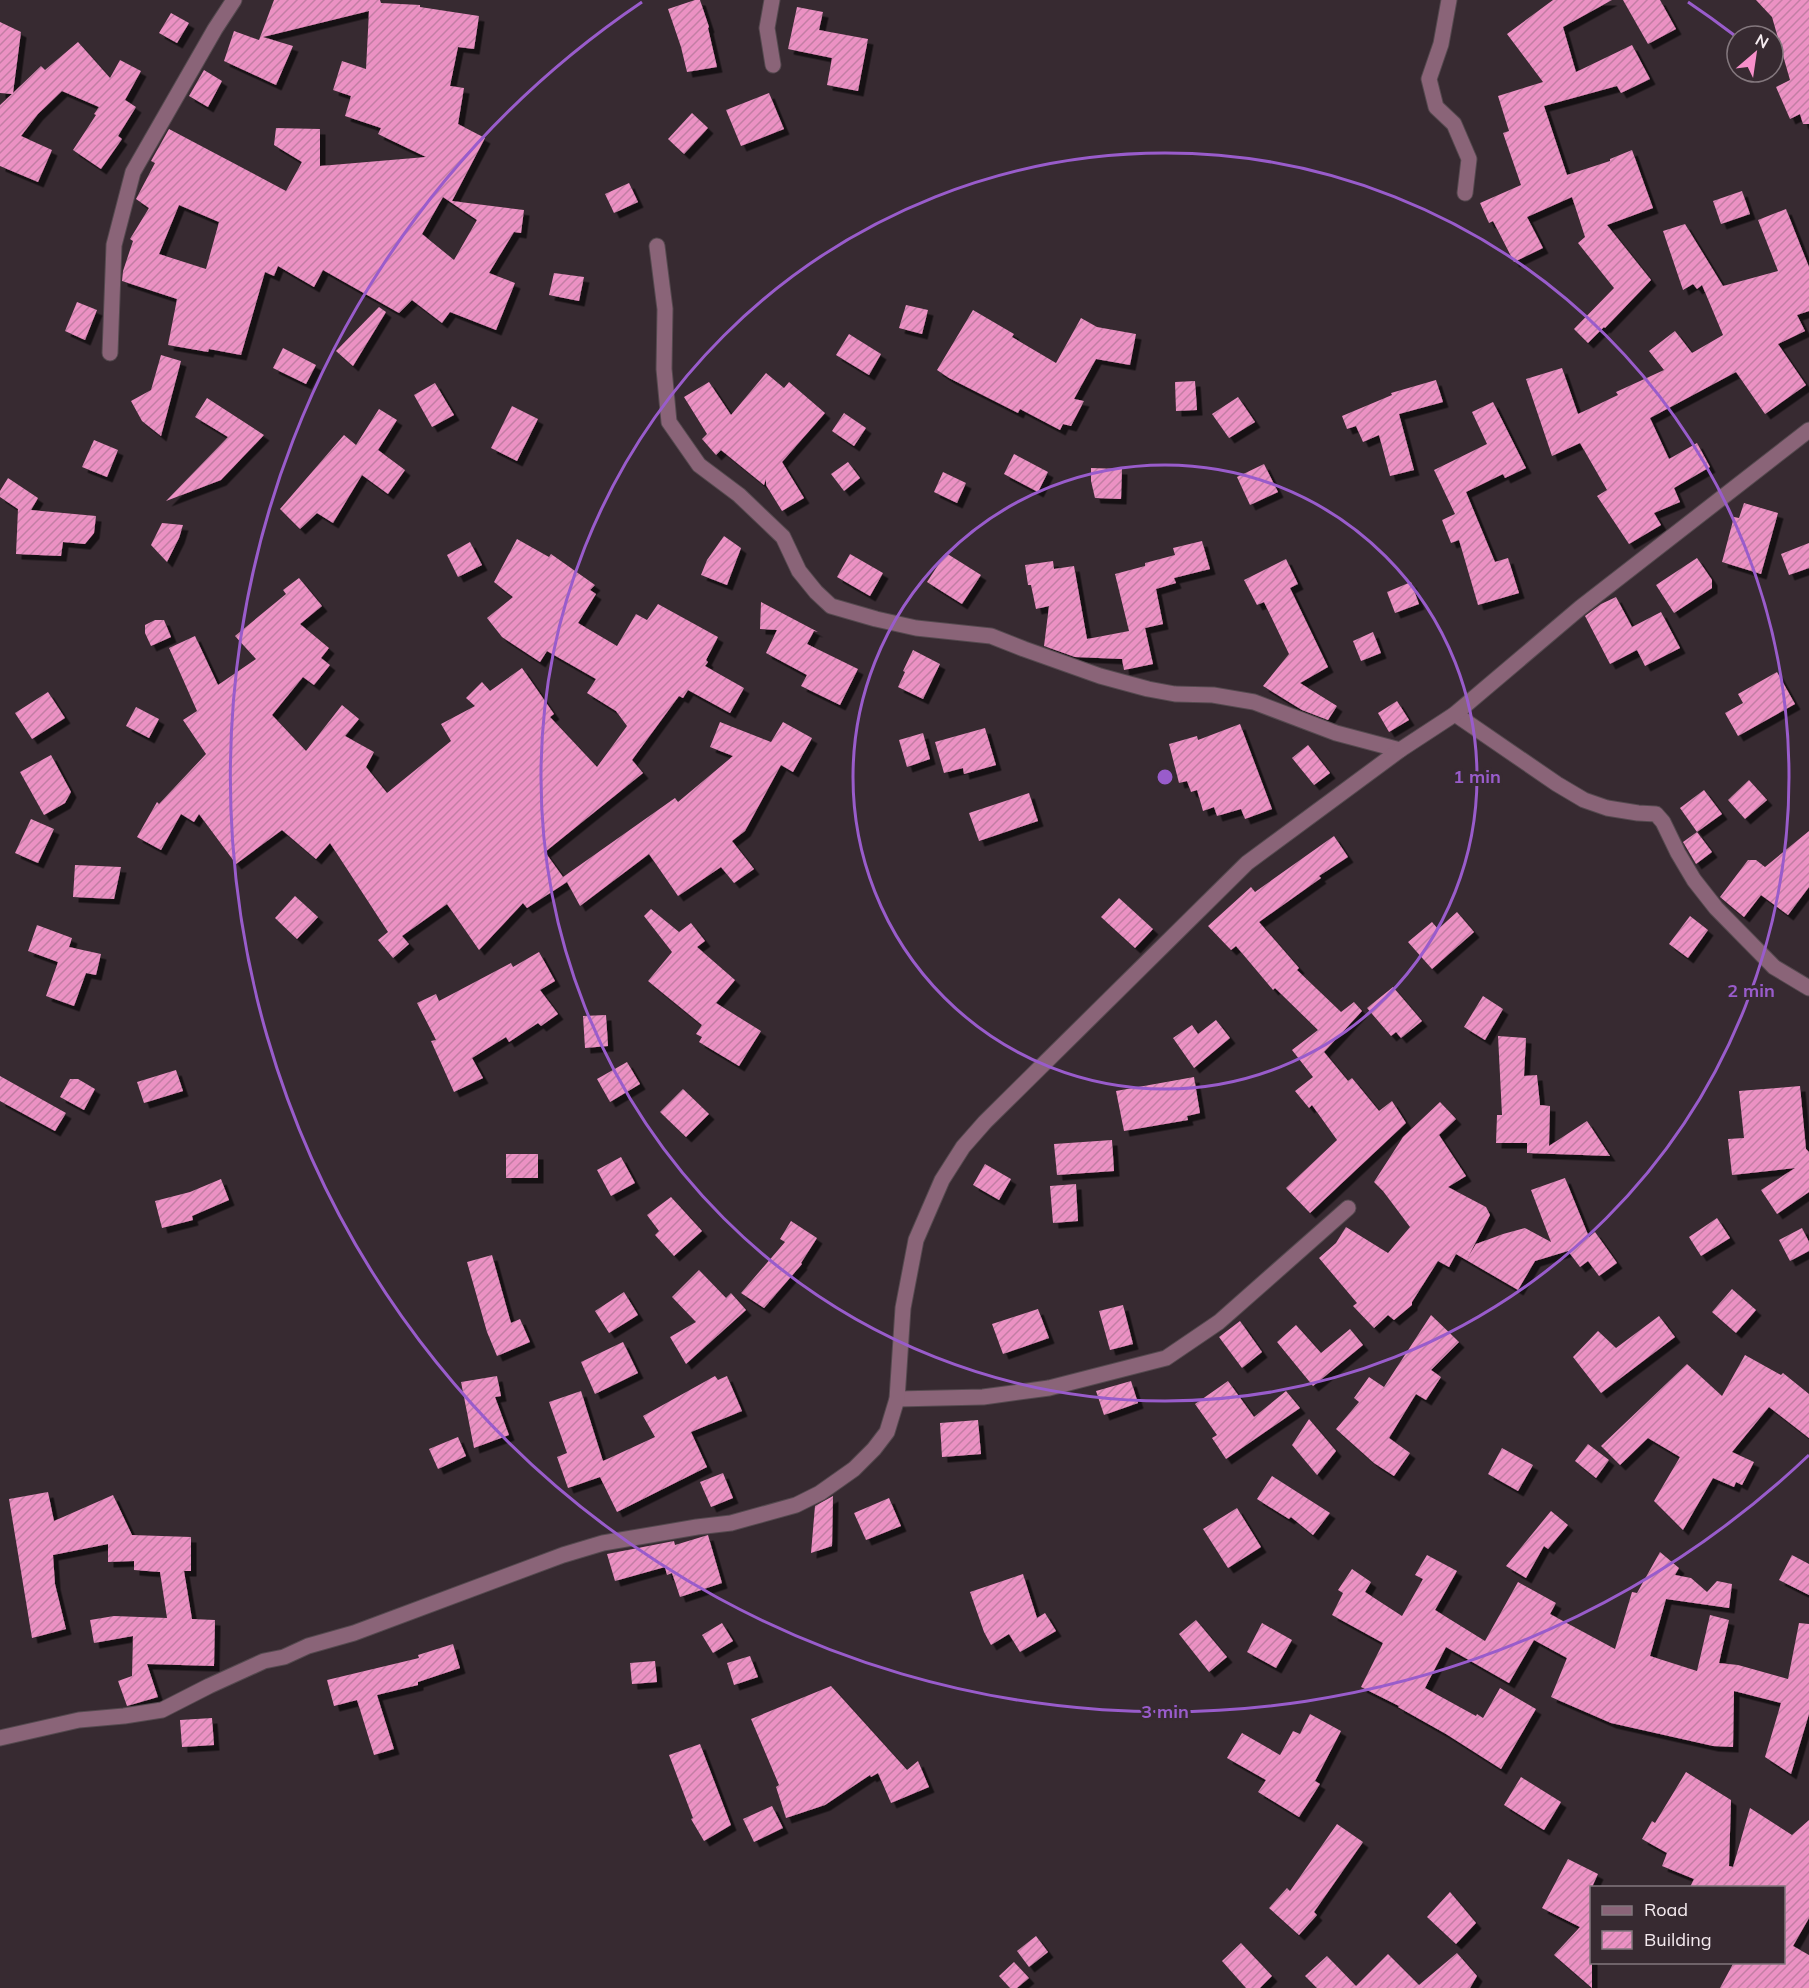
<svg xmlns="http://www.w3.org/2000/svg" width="1809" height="1988" font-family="Mulish,sans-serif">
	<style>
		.building { fill: url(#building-hatch); fill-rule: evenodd; filter: url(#shadow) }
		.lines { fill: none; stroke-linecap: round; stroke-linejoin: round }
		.minor-casing { stroke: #55494f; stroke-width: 17 }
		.minor { stroke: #8a6478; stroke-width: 15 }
		.ring { fill: none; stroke: #995ccb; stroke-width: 3 }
		.centre { fill: #995ccb; stroke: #372a31; stroke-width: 3 }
		.ring-label { font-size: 18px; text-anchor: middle; font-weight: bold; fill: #995ccb; stroke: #372a31; stroke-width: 6; stroke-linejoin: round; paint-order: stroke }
	</style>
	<defs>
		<pattern id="building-hatch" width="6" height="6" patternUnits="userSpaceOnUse" patternTransform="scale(1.5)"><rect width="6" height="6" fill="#eb91c3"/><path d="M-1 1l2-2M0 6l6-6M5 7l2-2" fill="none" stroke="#c27ea4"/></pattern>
		<filter id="shadow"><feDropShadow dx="5.5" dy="5.5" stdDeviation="0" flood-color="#0009"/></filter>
	</defs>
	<rect width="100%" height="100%" fill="#372a31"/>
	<g class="building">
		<path d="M274 0H380L381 3 420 5V7L479 16 474 49 458 47 450 86 464 88 458 124 485 138 452 201 524 210 521 233 514 232 489 273 515 283 496 330 450 312 442 323 412 300 399 313 323 270 314 287 278 266 274 276 265 272 241 355 209 349 208 352 168 345 177 299 122 281 123 271 133 241 130 239 149 208 136 199 155 163 151 161 169 129 286 191 302 162 274 145 276 128 320 129V166L426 157 378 134 381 128 345 116 351 96 333 90 342 61 366 69 369 11 263 37 293 46 276 85 224 61 234 31 259 40ZM443 197 477 220 454 260 422 234ZM179 205 219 222 206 269 159 254Z"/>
		<path d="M695 0H700L709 27 708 28 717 67 687 72 681 47 668 9Z"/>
		<path d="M1553 0H1612L1563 27 1576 72 1632 45 1650 79 1621 93 1617 86 1544 106 1567 175 1610 161V159L1632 150 1653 208 1607 225 1651 280 1605 328 1604 327 1588 343 1574 329 1614 288 1578 243 1585 237 1572 197 1527 217 1543 248 1514 262 1493 221 1489 223 1480 203 1521 185 1503 133 1509 131 1498 96 1543 82 1507 34Z"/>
		<path d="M1623 0H1660L1676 29 1648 44Z"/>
		<path d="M1756 0H1809V124H1803L1800 114 1790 119 1776 87 1790 80 1772 17Z"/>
		<path d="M797 7 823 12 819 30 868 39 858 91 827 85 832 58 788 49Z"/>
		<path d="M171 13 189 23 177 43 159 33Z"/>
		<path d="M0 22 21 32 13 93 41 66 45 70 78 42 110 78 120 60 141 71 125 100 136 107 118 136 122 139 101 169 73 150 96 115 94 114 99 107 62 91 38 114 21 136 52 150 38 182 0 166V105L12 94 0 93Z"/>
		<path d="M204 70 222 81 208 107 189 96Z"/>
		<path d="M769 93 784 129 741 146 726 110Z"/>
		<path d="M692 113 708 128 684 154 668 139Z"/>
		<path d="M629 183 638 202 614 213 605 194Z"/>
		<path d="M1742 191 1750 214 1721 224 1713 201Z"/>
		<path d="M1786 209 1809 267V311L1797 315 1805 331 1778 344 1806 385 1765 414 1736 372 1650 418 1669 459 1697 443 1710 467 1674 488 1680 502 1654 513 1661 525 1629 544 1597 496 1607 490 1580 443 1552 456 1526 379 1562 368 1578 414 1618 395 1616 392 1664 370 1649 351 1675 331 1692 353 1723 335 1702 285 1697 289 1693 284 1683 290 1663 231 1685 224 1723 286 1778 271 1758 220Z"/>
		<path d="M554 273 584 277 579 301 549 295Z"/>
		<path d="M77 302 97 310 85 340 65 331Z"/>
		<path d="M906 305 928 310 922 334 899 328Z"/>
		<path d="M379 307 386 312 353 366 336 351Z"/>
		<path d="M973 310 1014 334 1012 337 1056 363 1081 318 1097 327 1136 334 1130 365 1096 359 1074 399 1084 401 1071 426 1063 424 1060 430 1020 409 1018 413 949 378 937 370Z"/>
		<path d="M849 334 881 354 869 375 836 355Z"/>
		<path d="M283 348 316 365 306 384 273 368Z"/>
		<path d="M161 355 181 361 161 436 142 421 131 401 151 390Z"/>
		<path d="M766 373 784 388 789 382 825 413 782 462 804 498 782 511 766 485V479L764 485 721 450 716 455 702 439 707 434 684 397 709 382 731 415Z"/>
		<path d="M1436 380 1443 402 1399 414 1414 470 1390 476 1379 435 1363 442 1356 426 1347 429 1342 416 1392 395 1391 393Z"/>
		<path d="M1195 381 1197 410 1176 411 1175 382Z"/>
		<path d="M435 383 454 415 432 427 414 395Z"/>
		<path d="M1238 397 1255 422 1229 438 1212 414Z"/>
		<path d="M207 398 264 435 221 480 166 501 228 437 195 417Z"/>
		<path d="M1493 402 1526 468 1505 478 1503 474 1466 492 1495 562 1508 558 1519 593 1478 605 1459 540 1451 543 1442 520 1455 514 1434 470 1487 444 1472 412Z"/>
		<path d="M512 406 538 419 517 461 491 448Z"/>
		<path d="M379 409 397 420 378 450 405 470 388 494 362 475 333 523 317 513 300 529 280 509 344 435 356 445Z"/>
		<path d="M844 413 866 428 854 446 832 431Z"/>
		<path d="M94 440 118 450 107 477 82 467Z"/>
		<path d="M1014 454 1048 472 1038 492 1004 474Z"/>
		<path d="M848 462 860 478 844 491 831 474Z"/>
		<path d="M1264 464 1278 492 1250 505 1237 477Z"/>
		<path d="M1091 468 1122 469 1121 499 1095 498 1091 481Z"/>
		<path d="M943 472 966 483 957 503 934 492Z"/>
		<path d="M8 478 38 498 31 510 96 516 94 533 85 544 63 542 61 556 16 554 18 509 0 497V491Z"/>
		<path d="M1744 503 1778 513 1761 574 1722 562 1734 517 1739 518Z"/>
		<path d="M162 523 183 525 179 538 167 562 151 545Z"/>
		<path d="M724 536 741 548 727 585 701 575 707 560Z"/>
		<path d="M517 539 549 557 551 554 595 585 590 590 596 594 578 623 617 646 636 614 647 620 658 604 718 637 706 660 708 662 705 666 744 688 730 713 688 690 683 698 679 696 632 760 643 773 545 852 563 877 675 798 678 802 733 756 710 747 720 722 771 742 783 722 812 738 793 772 781 765 745 831 732 841 754 869 734 883 721 867 678 896 649 854 580 906 567 882 527 908 523 903 479 950 447 904 402 936 409 944 393 958 378 940 388 932 330 843 316 859 282 830 236 864 199 814 194 822 181 814 161 850 137 837 157 802 159 804 206 754 183 720 197 711 169 648 195 636 218 685 256 659 235 636 286 594 283 590 299 578 322 606 300 624 329 648 321 658 330 665 314 685 303 677 272 715 306 751 342 705 359 719 345 736 374 752 366 767 387 793 451 741 441 724 475 706 466 698 482 682 490 691 522 668 554 714 550 717 597 767 627 726 616 711 587 693 596 679 547 651 540 662 502 637 487 618 513 597 494 582Z"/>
		<path d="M1202 541 1210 569 1174 578 1176 583 1156 589 1163 624 1145 628 1153 664 1124 670 1122 659 1075 657 1044 646 1049 606 1036 609 1031 585H1028L1025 565 1053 561 1054 569 1074 566 1087 639 1129 631 1115 574 1145 566V563L1175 555 1173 548Z"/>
		<path d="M470 542 482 565 458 577 447 555Z"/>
		<path d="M1809 543V568L1789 575 1781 554Z"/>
		<path d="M946 553 981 575 962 604 927 582Z"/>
		<path d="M850 554 883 573 870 596 837 577Z"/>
		<path d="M1697 558 1712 580V588L1674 613 1656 585Z"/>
		<path d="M1286 559 1298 584 1290 588 1328 667 1300 683 1337 706 1328 720 1302 710 1263 686 1289 654 1264 602 1257 605 1244 580Z"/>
		<path d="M1411 582 1419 604 1395 613 1387 592Z"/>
		<path d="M1616 597 1632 627 1661 612 1680 648 1645 666 1637 650 1610 664 1585 616 1601 604Z"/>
		<path d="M761 602 818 632 814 631 807 644 858 669 840 705 801 686 807 675 766 653 777 630 760 629Z"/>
		<path d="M155 620H164L171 637 151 646 145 633V625Z"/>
		<path d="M1373 632 1381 653 1361 661 1353 641Z"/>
		<path d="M913 650 940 664 923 699 898 687 905 672 903 671Z"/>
		<path d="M1777 672 1795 704 1738 736 1725 713 1743 703 1738 694Z"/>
		<path d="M48 692 65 718 32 739 15 713Z"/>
		<path d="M1397 701 1409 720 1389 732 1378 713Z"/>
		<path d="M136 707 159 719 149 738 126 726Z"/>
		<path d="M1240 724 1272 809 1245 819 1241 809 1217 816 1214 807 1203 811 1197 790 1191 792 1187 781 1179 783 1169 744 1197 736 1198 740Z"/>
		<path d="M985 728 996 765 964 774 963 768 944 773 935 742Z"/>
		<path d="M923 733 930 759 907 767 899 740Z"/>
		<path d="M1308 745 1330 773 1314 785 1292 758Z"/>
		<path d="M51 755 71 792 65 803 44 815 20 772Z"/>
		<path d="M1749 780 1767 800 1745 819 1728 800Z"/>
		<path d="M1704 790 1722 814 1697 832 1680 808Z"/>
		<path d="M1029 793 1038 821 979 841 969 813Z"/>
		<path d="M31 819 54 829 38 863 15 853Z"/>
		<path d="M1809 831V887L1788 915 1761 895 1744 917 1720 897 1748 860H1756L1765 867Z"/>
		<path d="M1697 832 1712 852 1696 864 1683 842Z"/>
		<path d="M1334 836 1348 857 1319 876 1321 878 1259 922 1299 968 1297 970 1341 1012 1354 1002 1362 1011 1324 1052 1348 1081 1352 1078 1379 1111 1392 1101 1406 1123 1310 1213 1286 1188 1337 1140 1312 1105 1309 1108 1295 1091 1313 1077 1292 1050 1318 1030 1275 988 1273 990 1236 946 1231 950 1208 926 1251 887 1255 892Z"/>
		<path d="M75 865 121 867 114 899 73 897Z"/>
		<path d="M295 896 318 917 297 939 275 918Z"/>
		<path d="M1119 898 1153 929 1135 948 1101 917Z"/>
		<path d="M651 909 679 932 691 923 705 941 697 947 735 980 716 1003 761 1031 739 1066 699 1042 702 1037 696 1034 702 1025 648 981 672 952 644 916Z"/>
		<path d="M1457 912 1474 932 1432 969 1408 942 1432 922 1438 929Z"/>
		<path d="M1690 916 1708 930 1688 958 1669 944Z"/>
		<path d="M37 925 72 938 69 947 101 954 96 975 86 973 74 1006 46 996 58 962 28 951Z"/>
		<path d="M539 952 555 981 540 990 558 1014 541 1026 538 1023 509 1042 506 1037 472 1058 483 1078 454 1092 431 1041 436 1040 417 1003 436 994 439 1001 511 963 513 967Z"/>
		<path d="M1393 987 1422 1021 1401 1038 1396 1032 1391 1036 1367 1008Z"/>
		<path d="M1483 996 1503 1009 1485 1040 1464 1027Z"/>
		<path d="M606 1015 608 1046 585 1048 583 1016Z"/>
		<path d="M1216 1020 1230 1038 1194 1068 1173 1038 1192 1025 1198 1034Z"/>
		<path d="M1498 1036 1526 1038 1524 1076 1537 1075 1540 1105 1550 1106 1549 1146 1587 1121 1610 1156 1527 1153V1143H1496L1497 1115H1502Z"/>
		<path d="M627 1062 640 1084 610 1102 597 1079Z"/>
		<path d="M176 1070 183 1091 144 1103 137 1082Z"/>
		<path d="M0 1076 66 1113 55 1131 0 1101Z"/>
		<path d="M1194 1077 1200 1113 1187 1116 1188 1120 1124 1131 1116 1091Z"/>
		<path d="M70 1079H78L95 1089 84 1110 60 1097Z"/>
		<path d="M1800 1086 1806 1149 1809 1152V1192L1777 1214 1761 1190 1795 1168 1732 1175 1728 1139 1744 1138 1739 1091Z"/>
		<path d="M683 1089 709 1114 686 1137 660 1112Z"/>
		<path d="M1440 1102 1456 1119 1439 1135 1466 1176 1448 1187 1486 1207 1490 1215 1468 1257 1476 1244 1503 1234 1525 1228 1551 1242 1531 1190 1565 1178 1589 1237 1595 1232 1617 1263 1599 1276 1588 1261 1580 1267 1568 1251 1535 1261 1518 1290 1456 1254 1449 1267 1438 1261 1412 1302V1305L1394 1320 1388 1315 1374 1328 1353 1306 1357 1303 1319 1258 1336 1243 1346 1227 1388 1253 1410 1227 1383 1191 1374 1182 1403 1137Z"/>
		<path d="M1112 1140 1114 1171 1057 1175 1054 1144Z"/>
		<rect x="506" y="1154" width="32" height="24"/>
		<path d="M621 1157 635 1183 611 1196 597 1170Z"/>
		<path d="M985 1164 1011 1179 999 1200 973 1185Z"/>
		<path d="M221 1179 229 1200 192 1216 193 1220 162 1228 155 1201 190 1192Z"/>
		<path d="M1076 1184 1078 1221 1053 1223 1050 1186Z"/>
		<path d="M671 1197 702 1231 674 1256 655 1235 659 1231 647 1215Z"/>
		<path d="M1717 1218 1730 1238 1701 1256 1689 1237Z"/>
		<path d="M791 1221 817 1238 801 1263 802 1264 764 1308 741 1293 785 1242 780 1239Z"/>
		<path d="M1802 1228 1809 1242V1251L1790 1261 1779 1240Z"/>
		<path d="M492 1255 511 1323 520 1319 530 1342 497 1356 487 1332 467 1262Z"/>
		<path d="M699 1270 726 1298 731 1293 746 1310 686 1364 670 1337 696 1322 672 1297Z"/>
		<path d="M1732 1289 1756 1310 1736 1333 1712 1312Z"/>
		<path d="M624 1292 638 1315 609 1333 595 1311Z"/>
		<path d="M1123 1305 1133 1344 1110 1350 1099 1311Z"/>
		<path d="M1038 1309 1049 1338 1003 1354 992 1324Z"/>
		<path d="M1431 1315 1459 1342 1431 1370 1441 1377 1426 1400 1416 1394 1389 1438 1410 1453 1394 1476 1374 1463 1336 1429 1359 1402 1354 1398 1369 1377 1384 1387Z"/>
		<path d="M1659 1316 1675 1337 1601 1393 1573 1357 1598 1331 1616 1348Z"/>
		<path d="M1240 1321 1262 1352 1242 1368 1219 1337Z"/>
		<path d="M1296 1325 1321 1353 1350 1329 1363 1345 1313 1386 1277 1342Z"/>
		<path d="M623 1342 638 1373 595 1394 581 1362Z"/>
		<path d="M1745 1355 1781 1375 1783 1373 1809 1394V1438L1769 1407 1732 1452 1754 1462 1742 1485 1736 1482 1734 1487 1713 1478 1683 1530 1654 1501 1680 1457 1648 1438 1620 1465 1601 1446 1687 1364 1722 1396Z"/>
		<path d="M497 1376 501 1396 495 1397 509 1435 474 1448 461 1382Z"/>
		<path d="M715 1376 718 1380 727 1376 742 1411 691 1432 707 1467 617 1512 600 1477 568 1488 557 1457 567 1453 549 1402 581 1391 603 1461 655 1437 643 1416Z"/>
		<path d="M1131 1381 1138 1403 1104 1415 1096 1391Z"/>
		<path d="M1228 1381 1254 1417 1286 1391 1300 1408 1226 1459 1212 1438 1217 1435 1195 1404Z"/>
		<path d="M1309 1419 1336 1451 1317 1475 1292 1445Z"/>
		<path d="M978 1420 981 1454 942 1457 940 1423Z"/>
		<path d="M458 1437 466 1456 438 1469 429 1449Z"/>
		<path d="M1588 1444 1609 1460 1596 1478 1575 1461Z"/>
		<path d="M1502 1448 1533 1465 1518 1491 1488 1474Z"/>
		<path d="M723 1473 733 1498 711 1507 700 1482Z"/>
		<path d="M1272 1476 1330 1513 1313 1535 1291 1517 1289 1519 1257 1499Z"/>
		<path d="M48 1492 54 1521 113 1495 132 1535 191 1537V1571H184L192 1619 215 1620 214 1666 147 1664 158 1697 127 1706 118 1681 132 1676 133 1636 94 1643 90 1620 114 1616 167 1618 160 1572 134 1570V1561L108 1562V1544L53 1555 55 1584 66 1629 32 1638 9 1499Z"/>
		<path d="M833 1496 832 1546 811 1553 815 1506Z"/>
		<path d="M889 1498 901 1526 866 1540 854 1513Z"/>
		<path d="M1237 1508 1261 1547 1228 1568 1203 1529Z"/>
		<path d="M1551 1511 1568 1525 1548 1549 1544 1546 1526 1578 1506 1566Z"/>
		<path d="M708 1535 722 1583 680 1597 672 1573 667 1575 665 1567 615 1581 607 1554 674 1541 675 1545Z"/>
		<path d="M1660 1552 1679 1568 1675 1575 1691 1578 1707 1592 1717 1581 1732 1584 1729 1608 1666 1599 1650 1656 1697 1671 1710 1615 1729 1620 1719 1663 1738 1665 1788 1679 1799 1623 1809 1624V1714L1791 1774 1765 1757 1781 1703 1734 1691 1733 1747 1713 1746 1611 1723 1551 1697 1567 1658 1534 1640 1509 1683 1446 1647 1425 1688 1476 1716 1477 1714 1483 1718 1500 1688 1536 1709 1501 1769 1446 1734 1398 1707 1399 1706 1361 1687 1383 1643 1332 1615 1343 1593 1338 1590 1352 1569 1371 1582 1365 1592 1402 1616 1423 1579 1415 1575 1427 1555 1457 1571 1435 1610 1485 1641 1518 1582 1556 1603 1550 1614 1615 1649 1632 1592 1637 1593Z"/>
		<path d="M1792 1555 1809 1564V1595L1779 1580Z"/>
		<path d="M1023 1574 1037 1618 1045 1613 1056 1631 1020 1652 1009 1634 991 1645 984 1632 970 1592Z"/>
		<path d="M1196 1620 1227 1657 1209 1672 1179 1634Z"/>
		<path d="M722 1623 733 1641 713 1653 702 1635Z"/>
		<path d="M1262 1623 1292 1640 1276 1668 1247 1652Z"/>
		<path d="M453 1644 460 1668 418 1682V1685L377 1695 394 1749 374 1755 357 1700 334 1706 327 1680 419 1658 418 1655Z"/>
		<path d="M750 1656 758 1677 734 1685 727 1663Z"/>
		<path d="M655 1661 657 1682 632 1684 630 1663Z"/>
		<path d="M831 1686 907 1770 918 1761 929 1787 891 1803 878 1773 871 1777 870 1775 825 1805 786 1818 776 1787 779 1785 751 1719Z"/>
		<path d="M1310 1714 1341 1731 1315 1781 1320 1784 1299 1817 1258 1792 1266 1780 1227 1758 1242 1733 1280 1755 1293 1731 1300 1734Z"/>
		<path d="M212 1718 214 1745 182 1747 180 1720Z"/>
		<path d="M700 1744 731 1825 704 1841 691 1819 693 1818 669 1755Z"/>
		<path d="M1686 1772 1731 1800 1729 1866 1733 1867 1750 1808 1792 1835 1809 1820V1918L1793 1946 1809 1955V1988H1720L1734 1962H1784V1887H1690L1694 1879 1662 1866 1667 1853 1642 1839 1652 1821 1655 1823Z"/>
		<path d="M1521 1777 1561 1802 1544 1830 1504 1805Z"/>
		<path d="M772 1806 783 1828 754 1842 743 1819Z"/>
		<path d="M1337 1824 1363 1842 1314 1912 1317 1915 1299 1935 1269 1908 1287 1888 1290 1891Z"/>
		<path d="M1568 1859 1598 1874 1592 1887V1988L1554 1955 1580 1927 1542 1908Z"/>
		<path d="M1450 1892 1476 1923 1456 1944 1427 1917Z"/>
		<path d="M1036 1936 1048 1952 1029 1967 1017 1951Z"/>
		<path d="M1241 1943 1272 1976 1260 1988H1246L1222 1961Z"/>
		<path d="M1457 1953 1477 1976 1470 1988H1317L1305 1976 1327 1956 1356 1986 1388 1954 1419 1985Z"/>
		<path d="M1014 1962 1029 1978 1017 1988H1010L999 1976Z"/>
	</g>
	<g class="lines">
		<g class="minor-casing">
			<g id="minor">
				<path d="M772 0 767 28 773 65"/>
				<path d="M1449 0 1441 44 1429 79 1436 107 1454 124 1469 159 1465 193"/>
				<path d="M657 246 665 309 664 369 669 422 699 465 739 495 783 537 799 571 816 592 831 606 876 619 916 628 991 636 1024 649 1100 676 1148 689 1175 694 1213 695 1254 702 1336 733 1400 750"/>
				<path d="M110 353 114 245 133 172 215 29 234 0"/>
				<path d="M1455 714 1557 784 1584 800 1607 808 1638 813 1656 814 1663 822 1678 853 1694 880 1716 908 1774 967 1809 988"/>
				<path d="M897 1399 983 1397 1049 1388 1166 1358 1219 1322 1348 1208"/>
				<path d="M0 1738 79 1720 124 1716 162 1710 209 1686 264 1661 284 1657 308 1646 354 1633 563 1555 603 1543 697 1527 731 1523 796 1505 820 1493 854 1469 874 1449 887 1432 897 1399 903 1308 916 1240 942 1180 963 1147 985 1122 1247 863 1400 750 1455 714 1580 608 1809 430"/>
			</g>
		</g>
		<use href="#minor" class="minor"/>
	</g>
	<g class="ring">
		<circle cx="1165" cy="777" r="312"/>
		<circle cx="1165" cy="777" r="624"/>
		<path d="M1809 1455A935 935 0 1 1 642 2M1688 2A935 935 0 0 1 1734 35"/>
	</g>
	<circle cx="1165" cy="777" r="9" class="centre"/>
	<g class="ring-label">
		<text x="1477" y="783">1 min</text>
		<text x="1751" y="997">2 min</text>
		<text x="1165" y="1718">3 min</text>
	</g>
	<rect x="1590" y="1886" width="195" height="78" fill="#372a31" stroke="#83777d" stroke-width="1.5"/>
	<rect x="1602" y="1906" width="30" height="9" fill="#8a6478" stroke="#83777d" stroke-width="1.5"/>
	<text x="1644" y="1916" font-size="18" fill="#f4eaef">Road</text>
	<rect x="1602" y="1931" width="30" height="18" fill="url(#building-hatch)" stroke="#83777d" stroke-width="1.5"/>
	<text x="1644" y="1946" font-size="18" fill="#f4eaef">Building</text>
	<g transform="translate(1755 54) rotate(29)"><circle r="28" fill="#372a31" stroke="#83777d" stroke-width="1.5"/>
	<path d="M0-4.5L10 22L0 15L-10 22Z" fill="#f890cb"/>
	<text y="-9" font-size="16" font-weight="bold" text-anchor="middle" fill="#f4eaef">N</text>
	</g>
</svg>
